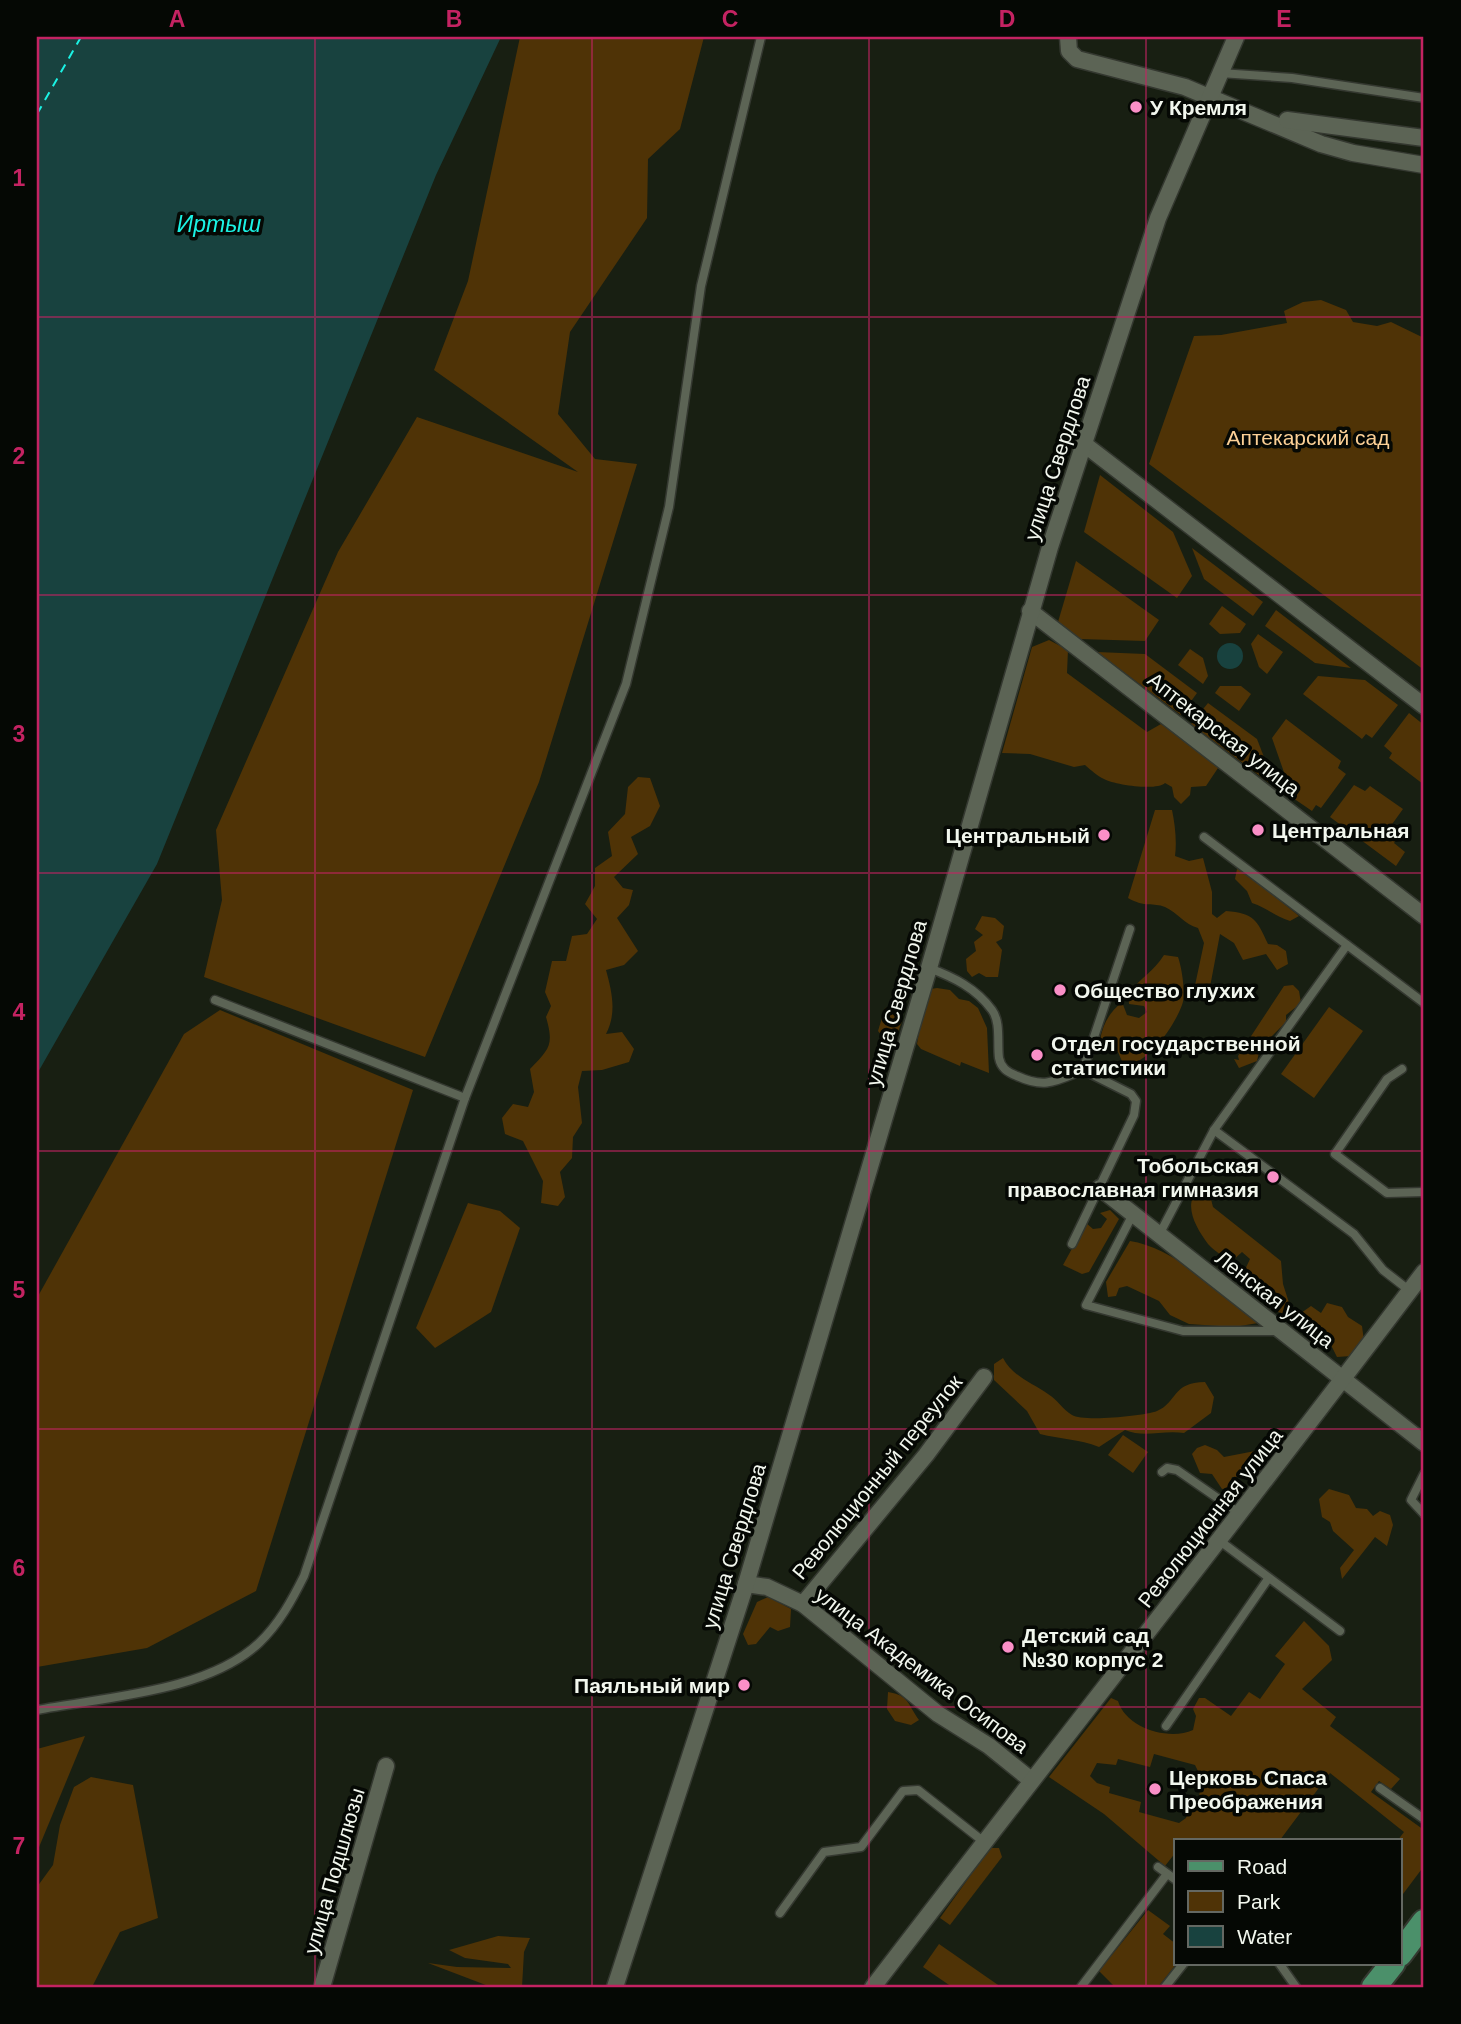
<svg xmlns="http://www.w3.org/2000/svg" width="1461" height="2024" font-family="Helvetica,sans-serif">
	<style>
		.green { fill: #4f3306; fill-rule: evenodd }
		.water { fill: #18423f }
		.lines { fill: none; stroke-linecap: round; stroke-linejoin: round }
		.ferry { stroke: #1bf2e4; stroke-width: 2; stroke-dasharray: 9 7; stroke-linecap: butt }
		.lane-casing { stroke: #343830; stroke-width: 11 }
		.street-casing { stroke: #343830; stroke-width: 19 }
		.primary-casing { stroke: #343830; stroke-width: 28 }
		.lane { stroke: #5c6455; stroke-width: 8 }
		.street { stroke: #5c6455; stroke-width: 16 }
		.primary { stroke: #4b906a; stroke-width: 24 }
		.grid { fill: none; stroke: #c42362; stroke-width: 2; stroke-opacity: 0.55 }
		.poi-dot { fill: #fa8fc7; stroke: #050804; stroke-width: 2.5 }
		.labels { text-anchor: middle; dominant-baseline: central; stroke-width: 7; stroke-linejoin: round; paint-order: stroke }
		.poi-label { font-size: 21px; font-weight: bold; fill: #f2f7ee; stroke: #050804; text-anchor: start }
		.park-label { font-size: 21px; fill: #fcd096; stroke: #050804 }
		.street-label { font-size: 21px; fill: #f2f7ee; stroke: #050804 }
		.water-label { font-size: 23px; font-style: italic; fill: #1bf2e4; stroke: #050804 }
		.neatline { fill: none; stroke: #c42362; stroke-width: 2.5 }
		.grid-label { font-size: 23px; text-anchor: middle; font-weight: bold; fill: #c42362 }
	</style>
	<rect width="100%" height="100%" fill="#181f12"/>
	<g class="green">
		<path d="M520 37H704L680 129 648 159 647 218 570 332 558 414 595 459 637 464 539 782 425 1057 204 977 222 900 216 830 338 552 417 417 578 472 434 370 468 281Z"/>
		<path d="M1321 300 1346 310 1353 322 1377 326 1391 322 1424 338V670L1149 464 1194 336 1221 335 1287 323 1284 311 1303 302Z"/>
		<path d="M1100 475 1173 532 1192 576 1177 598 1084 532Z"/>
		<path d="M1192 548 1263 602 1253 616 1204 579Z"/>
		<path d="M1076 561 1159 620 1145 641 1080 639 1058 622Z"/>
		<path d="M1222 606 1246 624 1240 633 1220 634 1209 624Z"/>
		<path d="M1276 610 1351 668 1315 663 1265 626Z"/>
		<path d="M1258 634 1283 652 1267 674 1259 667 1251 644Z"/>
		<path d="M1049 640 1068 650 1067 673 1147 732 1161 724 1220 765 1206 786 1191 787 1190 795 1181 804 1174 797 1172 787 1165 783C1157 791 1115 785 1104 779 1097 776 1091 770 1085 765L1074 767 1030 754 1002 753 1032 647Z"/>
		<path d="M1190 649 1203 658 1208 676 1203 684 1178 665Z"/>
		<path d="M1097 652 1145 654 1197 693 1181 715Z"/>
		<path d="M1318 676 1365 680 1398 705 1372 738 1366 734 1362 739 1303 694Z"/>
		<path d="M1220 686H1241L1251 694 1239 711 1215 693Z"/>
		<path d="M1208 703 1257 739 1276 788 1191 724Z"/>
		<path d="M1409 713 1424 725 1423 784 1389 758 1392 753 1384 746Z"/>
		<path d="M1286 719 1341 761 1338 768 1346 774 1321 808 1316 805 1312 811 1293 798 1272 738Z"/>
		<path d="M638 777 650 778 660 806 650 826 631 837 638 854 614 877 623 888 633 890 629 905 617 918 638 951 624 965 606 970C612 992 617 1013 606 1034L622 1032 634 1049 629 1062 602 1070 582 1071 578 1087 582 1123 573 1137 572 1158 560 1172 565 1197 558 1206 541 1203 543 1181 523 1141 505 1134 502 1118 513 1104 528 1107 534 1092 530 1069C550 1048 554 1045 546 1017L551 1006 545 992 552 961H566L572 936 587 934 597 919 585 904 595 886V868L612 856 608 832 625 814 628 787Z"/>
		<path d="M1354 785 1365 791 1370 786 1403 809 1390 827 1399 835 1394 843 1405 852 1396 866 1330 817Z"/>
		<path d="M1155 810H1172C1175 824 1177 842 1175 856L1189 861 1203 858 1212 892V914L1217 918 1226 911C1254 913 1257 920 1268 944L1277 945 1286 951 1288 964 1277 970 1266 954 1243 960 1234 943 1220 934 1210 987 1194 990 1204 943 1198 928C1184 924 1178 913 1165 907 1153 902 1145 908 1128 898Z"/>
		<path d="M1237 869 1247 874 1299 916 1290 921C1276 917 1267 908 1252 903L1247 891 1235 879Z"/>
		<path d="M982 916 995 918 1004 926 1002 939 996 942 1002 950 998 977H986L979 973 972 977 967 971 966 959 976 951 974 942 983 935 975 929Z"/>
		<path d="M1164 955 1178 957C1182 968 1186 995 1182 1005 1174 1027 1148 1064 1124 1066L1118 1052 1100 1040C1103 1024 1109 1013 1122 1002L1127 1015 1139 1018 1147 1012 1144 1006 1129 1004 1128 993C1141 978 1153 972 1164 955Z"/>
		<path d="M1293 985 1299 991 1301 1003 1286 1015V1022L1260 1048 1257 1061 1239 1068 1234 1059 1239 1060 1238 1056 1284 986Z"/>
		<path d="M937 988 950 990 959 999 969 1001 978 1008 987 1028 989 1073 961 1062 960 1066 921 1049 917 1044 920 1026 918 1023 931 989Z"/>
		<path d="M891 1007 897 1010 902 1021 896 1038 887 1042 878 1031 885 1008Z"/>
		<path d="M1329 1007 1363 1031 1314 1098 1281 1074Z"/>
		<path d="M220 1010 413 1090 256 1591 147 1648 37 1667V1298L184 1034Z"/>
		<path d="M1199 1189 1210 1195 1213 1207 1281 1261 1283 1284 1291 1309 1284 1314 1275 1311 1268 1295 1248 1289 1242 1276 1250 1259 1242 1252 1230 1263C1224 1256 1214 1251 1208 1244 1196 1228 1182 1204 1199 1189Z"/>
		<path d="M468 1203 500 1211 520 1228 491 1312 435 1348 416 1328Z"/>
		<path d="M1110 1210 1119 1219 1089 1272 1082 1274 1063 1265 1086 1223 1093 1229 1101 1228 1107 1219 1100 1213Z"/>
		<path d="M1130 1241C1173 1247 1226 1295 1258 1323L1234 1327 1189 1324 1170 1315 1159 1301 1127 1286 1119 1288 1116 1296 1108 1297 1106 1282Z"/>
		<path d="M1327 1303 1342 1307 1348 1317 1362 1326 1364 1341 1351 1356 1337 1357 1331 1345 1320 1348 1301 1313 1311 1306 1321 1313Z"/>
		<path d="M1003 1358C1012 1376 1032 1383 1048 1394 1057 1399 1063 1410 1072 1415 1083 1422 1144 1416 1157 1411 1177 1403 1172 1382 1205 1382L1214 1397 1211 1413 1184 1433C1162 1430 1144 1438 1125 1430L1099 1447C1079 1439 1060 1439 1040 1434L1027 1411 994 1380V1364Z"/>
		<path d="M1123 1435 1148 1452 1133 1473 1108 1455Z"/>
		<path d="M1205 1445 1217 1450 1224 1457 1255 1451 1264 1461 1256 1477H1232L1229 1488 1222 1489 1212 1474 1200 1473 1192 1454 1197 1448Z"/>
		<path d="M1329 1489 1349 1495 1356 1508 1367 1509 1373 1516 1380 1511 1390 1515 1393 1525 1387 1546 1375 1537 1342 1579 1340 1568 1354 1550 1333 1531 1330 1522 1322 1517 1319 1499Z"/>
		<path d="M768 1597 791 1609 790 1627 778 1631 770 1627 756 1644 748 1645 743 1634 757 1602Z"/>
		<path d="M1304 1621 1329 1646 1332 1660 1302 1689 1336 1717 1330 1726 1400 1779 1391 1789 1379 1781 1371 1792 1424 1830V1866L1400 1898 1398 1840 1404 1832 1330 1773 1280 1840H1176V1852L1165 1866 1104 1814 1049 1777 1111 1698 1118 1701C1126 1728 1169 1741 1193 1730L1196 1716 1193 1709 1199 1698H1205L1231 1716 1249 1692 1260 1699 1285 1664 1275 1656ZM1154 1754 1195 1765 1198 1771 1195 1783 1200 1790 1198 1804 1189 1808 1186 1818 1179 1823 1139 1812 1141 1802 1109 1793 1110 1787 1097 1783 1090 1776 1097 1763 1116 1765 1118 1759 1150 1767Z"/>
		<path d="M888 1692C909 1695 908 1705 919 1720L911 1725 895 1721 887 1709Z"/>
		<path d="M85 1736 37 1852V1749Z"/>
		<path d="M91 1777 133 1785 158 1918 120 1932 92 1987H37V1887L53 1865 60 1825 74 1787Z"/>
		<path d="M990 1848H999L1002 1857 950 1925 940 1918Z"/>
		<path d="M1148 1910 1170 1926 1163 1934 1176 1944 1177 1963 1158 1987H1115L1099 1971Z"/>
		<path d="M498 1936 530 1938 524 1952 522 1987H491L428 1963 457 1967 511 1968 508 1964 465 1958 449 1950Z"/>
		<path d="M939 1944 1001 1987H952L923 1967Z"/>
	</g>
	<g class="water">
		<path d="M37 37H501L436 175 157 864 37 1074Z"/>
		<circle cx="1230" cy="656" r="13"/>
	</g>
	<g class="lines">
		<path class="ferry" d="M37 114 81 37"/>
		<g class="lane-casing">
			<g id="lane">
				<path d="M1220 73 1292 78 1424 98"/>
				<path d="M1204 837 1424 1003"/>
				<path d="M929 968C953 977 976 988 992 1010 1001 1022 997 1043 999 1058 1001 1068 1007 1072 1017 1076 1045 1089 1056 1081 1083 1070L1131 1094 1136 1101 1134 1115 1072 1244"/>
				<path d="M215 1000 465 1098"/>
				<path d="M1402 1069 1387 1079 1335 1154 1387 1193 1424 1192"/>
				<path d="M1083 1070 1130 929"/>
				<path d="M1214 1130 1354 1234 1383 1270 1410 1291"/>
				<path d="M1133 1214 1086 1305 1183 1331H1278"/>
				<path d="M1159 1235 1214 1130 1347 945"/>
				<path d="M1162 1472 1167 1468 1177 1470 1239 1513"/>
				<path d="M1424 1474 1411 1500 1424 1514"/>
				<path d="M1220 1541 1340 1631"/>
				<path d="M37 1710C105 1697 207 1692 259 1643 279 1624 292 1600 304 1576L465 1098 626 684 669 507 701 286 761 37"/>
				<path d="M1166 1726 1268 1579"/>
				<path d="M1380 1788 1424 1819"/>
				<path d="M1158 1867 1176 1880"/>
				<path d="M780 1913 824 1852 861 1847 903 1791 918 1790 984 1842"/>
				<path d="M1279 1963 1296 1987"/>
				<path d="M1081 1987 1167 1874"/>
				<path d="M1165 1987 1184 1963"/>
			</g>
		</g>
		<g class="street-casing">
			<g id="street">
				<path d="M1068 37 1069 51 1077 59 1185 87 1321 144 1353 153 1424 165"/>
				<path d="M1287 120 1424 138"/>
				<path d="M1084 444 1424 706"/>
				<path d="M1030 611 1424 916"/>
				<path d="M1100 1188 1424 1443"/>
				<path d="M746 1584 767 1587 803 1604 938 1714 989 1746 1031 1780"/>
				<path d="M803 1604 926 1455 984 1377"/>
				<path d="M322 1987 386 1766"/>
				<path d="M615 1987 746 1584 929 968 1050 547 1158 218 1236 37"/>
				<path d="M873 1987C1056 1748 1243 1512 1424 1272"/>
			</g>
		</g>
		<g class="primary-casing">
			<g id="primary">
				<path d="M1400 1954 1424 1922"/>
				<path d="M1374 1987 1393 1963"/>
			</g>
		</g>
		<use href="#lane" class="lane"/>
		<use href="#street" class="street"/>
		<use href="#primary" class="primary"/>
	</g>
	<path class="grid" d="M315 37V1987M592 37V1987M869 37V1987M1146 37V1987M37 317H1424M37 595H1424M37 873H1424M37 1151H1424M37 1429H1424M37 1707H1424"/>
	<g class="poi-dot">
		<circle cx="1136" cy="107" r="7"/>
		<circle cx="1258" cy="830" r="7"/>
		<circle cx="1104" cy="835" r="7"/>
		<circle cx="1060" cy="990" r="7"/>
		<circle cx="1037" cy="1055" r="7"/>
		<circle cx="1273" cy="1177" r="7"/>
		<circle cx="1008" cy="1647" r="7"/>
		<circle cx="744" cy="1685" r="7"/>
		<circle cx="1155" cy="1789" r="7"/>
	</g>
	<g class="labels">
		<g class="poi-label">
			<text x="1150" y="107">У Кремля</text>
			<text x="1272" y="830">Центральная</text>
			<text x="1090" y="835" text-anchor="end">Центральный</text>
			<text x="1074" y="990">Общество глухих</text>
			<text x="1051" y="1043">Отдел государственной<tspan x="1051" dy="24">статистики</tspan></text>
			<text x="1259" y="1165" text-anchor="end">Тобольская<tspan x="1259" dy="24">православная гимназия</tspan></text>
			<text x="1022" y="1635">Детский сад<tspan x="1022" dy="24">№30 корпус 2</tspan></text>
			<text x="730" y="1685" text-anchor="end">Паяльный мир</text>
			<text x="1169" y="1777">Церковь Спаса<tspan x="1169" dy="24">Преображения</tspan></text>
		</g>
		<g class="park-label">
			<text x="1308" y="437">Аптекарский сад</text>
		</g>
		<g class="street-label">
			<text transform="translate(1057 458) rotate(-72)">улица Свердлова</text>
			<text transform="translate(1224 734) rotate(38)">Аптекарская улица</text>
			<text transform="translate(896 1003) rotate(-74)">улица Свердлова</text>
			<text transform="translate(1275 1299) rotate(38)">Ленская улица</text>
			<text transform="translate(877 1477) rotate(-51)">Революционный переулок</text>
			<text transform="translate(1210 1518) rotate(-52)">Революционная улица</text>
			<text transform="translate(734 1546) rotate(-73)">улица Свердлова</text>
			<text transform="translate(922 1670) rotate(37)">улица Академика Осипова</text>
			<text transform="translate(334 1871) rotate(-74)">улица Подшлюзы</text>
		</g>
		<g class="water-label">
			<text x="219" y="224">Иртыш</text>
		</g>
	</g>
	<rect width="1461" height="2024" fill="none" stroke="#050804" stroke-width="77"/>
	<rect x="1174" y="1839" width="228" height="126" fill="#050804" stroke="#646862" stroke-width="2"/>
	<rect x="1188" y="1861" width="35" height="10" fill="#4b906a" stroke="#646862" stroke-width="2"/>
	<text x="1237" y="1874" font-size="21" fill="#f2f7ee">Road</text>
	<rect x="1188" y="1891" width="35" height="21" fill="#4f3306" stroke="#646862" stroke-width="2"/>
	<text x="1237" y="1909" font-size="21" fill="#f2f7ee">Park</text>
	<rect x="1188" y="1926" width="35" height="21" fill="#18423f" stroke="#646862" stroke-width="2"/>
	<text x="1237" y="1944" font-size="21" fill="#f2f7ee">Water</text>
	<rect x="38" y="38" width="1384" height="1948" class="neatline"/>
	<g class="grid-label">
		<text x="177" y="27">A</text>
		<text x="454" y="27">B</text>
		<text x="730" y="27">C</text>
		<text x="1007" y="27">D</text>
		<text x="1284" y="27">E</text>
		<text x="19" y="186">1</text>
		<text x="19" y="464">2</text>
		<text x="19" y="742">3</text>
		<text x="19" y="1020">4</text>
		<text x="19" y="1298">5</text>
		<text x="19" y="1576">6</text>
		<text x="19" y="1854">7</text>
	</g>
</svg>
